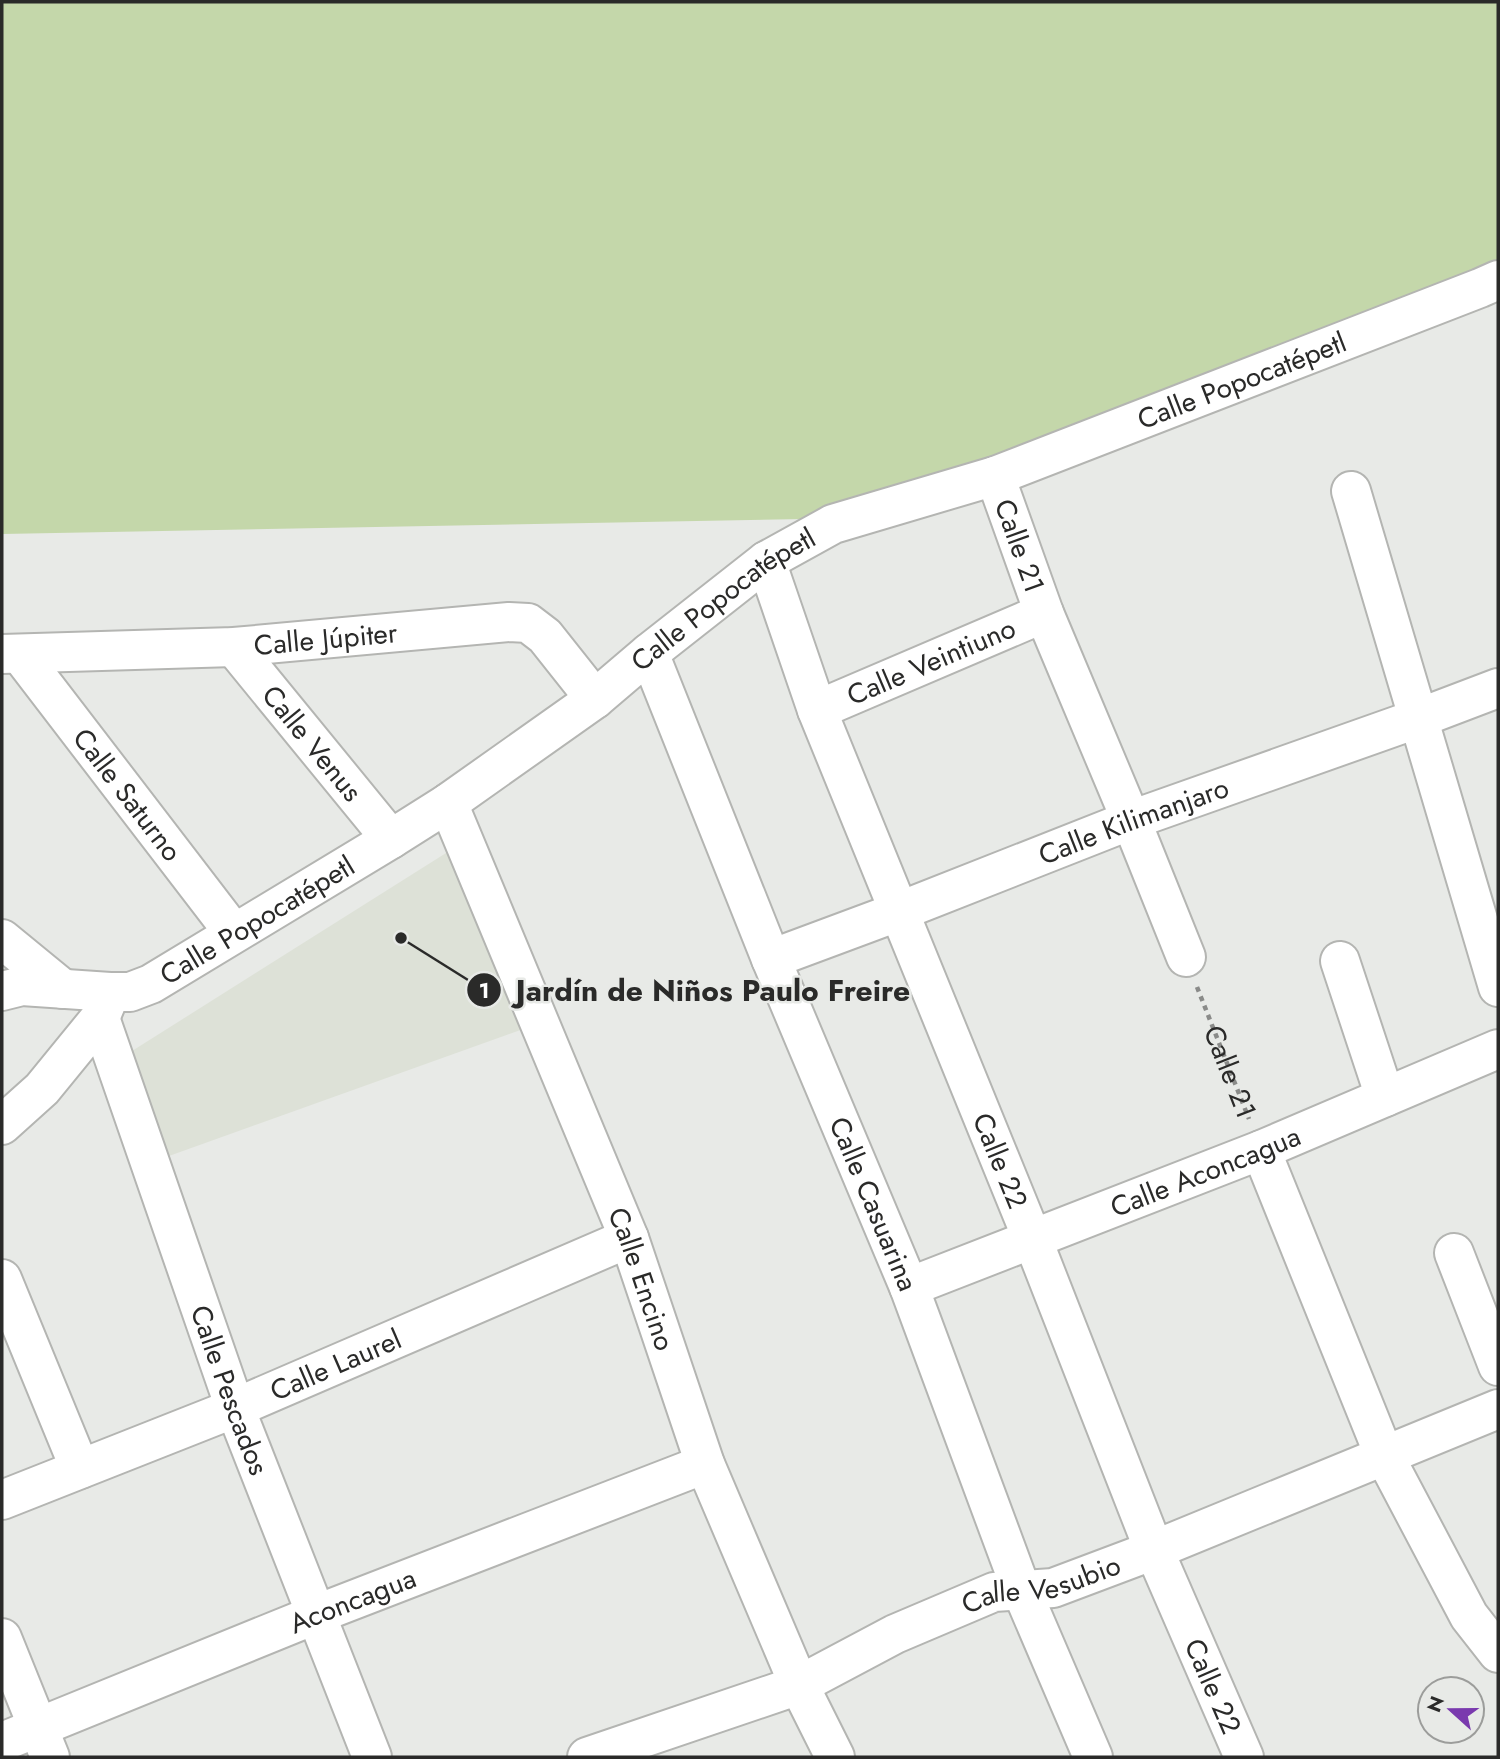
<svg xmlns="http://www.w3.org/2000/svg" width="1500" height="1759" font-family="Jost,sans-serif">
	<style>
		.built { fill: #dde1d7 }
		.green { fill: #c4d7aa }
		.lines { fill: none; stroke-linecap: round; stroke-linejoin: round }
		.minor-casing { stroke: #b4b5b2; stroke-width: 42 }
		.path { stroke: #8a8b89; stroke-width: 4.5; stroke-dasharray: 5 5; stroke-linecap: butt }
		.minor { stroke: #fff; stroke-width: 38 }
		.labels { text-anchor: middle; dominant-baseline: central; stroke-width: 5; stroke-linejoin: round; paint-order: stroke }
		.street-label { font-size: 28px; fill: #2a2a29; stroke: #e8eae7 }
		.leader { fill: none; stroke: #2a2a29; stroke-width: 2.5 }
		.callout-dot { fill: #2a2a29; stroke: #e8eae7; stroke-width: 2.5 }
		.mark-label { font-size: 21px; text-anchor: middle; font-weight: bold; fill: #fff }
		.callout-label { font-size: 30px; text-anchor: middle; font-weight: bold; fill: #2a2a29; stroke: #e8eae7; stroke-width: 5; stroke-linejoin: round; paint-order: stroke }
	</style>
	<rect width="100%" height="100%" fill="#e8eae7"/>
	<path class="built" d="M454 848 526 1028 169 1156 132 1051Z"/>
	<path class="green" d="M2 2H1498V268L860 518 2 534Z"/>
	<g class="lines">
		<g class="minor-casing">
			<g id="minor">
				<path id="s2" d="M995 476 1044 613 1131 820 1186 957"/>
				<path d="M1351 491 1498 987"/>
				<path id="s3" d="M766 561 817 710 1032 1238 1154 1550 1244 1757"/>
				<path id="s4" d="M234 647 391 839"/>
				<path id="s5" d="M649 653 771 959 909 1287 1021 1589 1093 1757"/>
				<path id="s6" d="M2 654 234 647 509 622 528 623 545 636 595 699"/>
				<path id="s7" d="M20 654 234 933"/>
				<path id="s8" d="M817 710 1044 613"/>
				<path id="s9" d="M448 803 629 1238 705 1464 799 1685 835 1757"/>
				<path d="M2 939 63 989"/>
				<path id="s10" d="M771 959 900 911 1131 820 1419 718 1498 688"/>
				<path d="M1340 961 1385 1097"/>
				<path id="s11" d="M2 991 22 986 110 992H130L151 984 391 839 448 803 595 699 649 653 766 561 833 524 995 476 1480 288 1498 280"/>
				<path id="s12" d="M100 1018 235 1408 372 1757"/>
				<path d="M2 1125 42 1089 100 1018 108 999"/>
				<path d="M1261 1150 1384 1455 1469 1616 1498 1653"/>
				<path d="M1454 1253 1498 1366"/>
				<path d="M2 1279 80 1469"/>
				<path id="s13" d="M909 1287 1261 1150 1498 1049"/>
				<path id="s14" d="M2 1500 235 1408 629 1238"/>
				<path d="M2 1638 50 1757"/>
				<path id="s15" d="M2 1742 317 1614 705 1464"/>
				<path id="s16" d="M587 1757 799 1685 895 1634 994 1592 1053 1588 1154 1550 1498 1409"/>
			</g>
		</g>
		<path class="path" id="s1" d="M1197 987 1249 1119"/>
		<use href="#minor" class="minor"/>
	</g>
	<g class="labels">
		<g class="street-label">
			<text stroke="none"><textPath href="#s11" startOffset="1409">Calle Popocatépetl</textPath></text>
			<text stroke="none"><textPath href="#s2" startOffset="74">Calle 21</textPath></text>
			<text stroke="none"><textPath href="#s11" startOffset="842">Calle Popocatépetl</textPath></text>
			<text stroke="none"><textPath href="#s6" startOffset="324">Calle Júpiter</textPath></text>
			<text stroke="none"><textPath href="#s8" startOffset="124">Calle Veintiuno</textPath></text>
			<text stroke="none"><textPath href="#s4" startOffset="124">Calle Venus</textPath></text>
			<text stroke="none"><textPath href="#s7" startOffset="177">Calle Saturno</textPath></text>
			<text stroke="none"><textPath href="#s10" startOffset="388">Calle Kilimanjaro</textPath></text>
			<text stroke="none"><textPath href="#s11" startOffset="275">Calle Popocatépetl</textPath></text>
			<text stroke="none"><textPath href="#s1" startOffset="91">Calle 21</textPath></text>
			<text stroke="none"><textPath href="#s3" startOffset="644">Calle 22</textPath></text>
			<text stroke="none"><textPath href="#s13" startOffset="318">Calle Aconcagua</textPath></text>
			<text stroke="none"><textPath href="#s5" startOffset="595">Calle Casuarina</textPath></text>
			<text stroke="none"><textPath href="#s9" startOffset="514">Calle Encino</textPath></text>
			<text stroke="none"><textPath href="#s14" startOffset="360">Calle Laurel</textPath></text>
			<text stroke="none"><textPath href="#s12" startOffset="394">Calle Pescados</textPath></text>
			<text stroke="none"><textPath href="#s16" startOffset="488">Calle Vesubio</textPath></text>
			<text stroke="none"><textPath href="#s15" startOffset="378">Aconcagua</textPath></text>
			<text stroke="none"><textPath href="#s3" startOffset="1211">Calle 22</textPath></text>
		</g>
	</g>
	<path class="leader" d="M401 938L484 990"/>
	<g class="callout-dot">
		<circle cx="401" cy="938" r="7"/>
		<circle cx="484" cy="990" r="18"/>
	</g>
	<g class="mark-label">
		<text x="484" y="998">1</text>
	</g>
	<g class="callout-label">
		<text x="713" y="1001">Jardín de Niños Paulo Freire</text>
	</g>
	<rect width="1500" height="1759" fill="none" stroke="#2a2a29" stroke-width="7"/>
	<g transform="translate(1451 1710) rotate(291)"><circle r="33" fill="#e8eae7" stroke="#9c9d9b" stroke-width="2"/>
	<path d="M0-5L12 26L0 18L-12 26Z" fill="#7a3aae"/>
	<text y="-10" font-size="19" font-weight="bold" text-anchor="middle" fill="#2a2a29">N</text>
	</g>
</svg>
